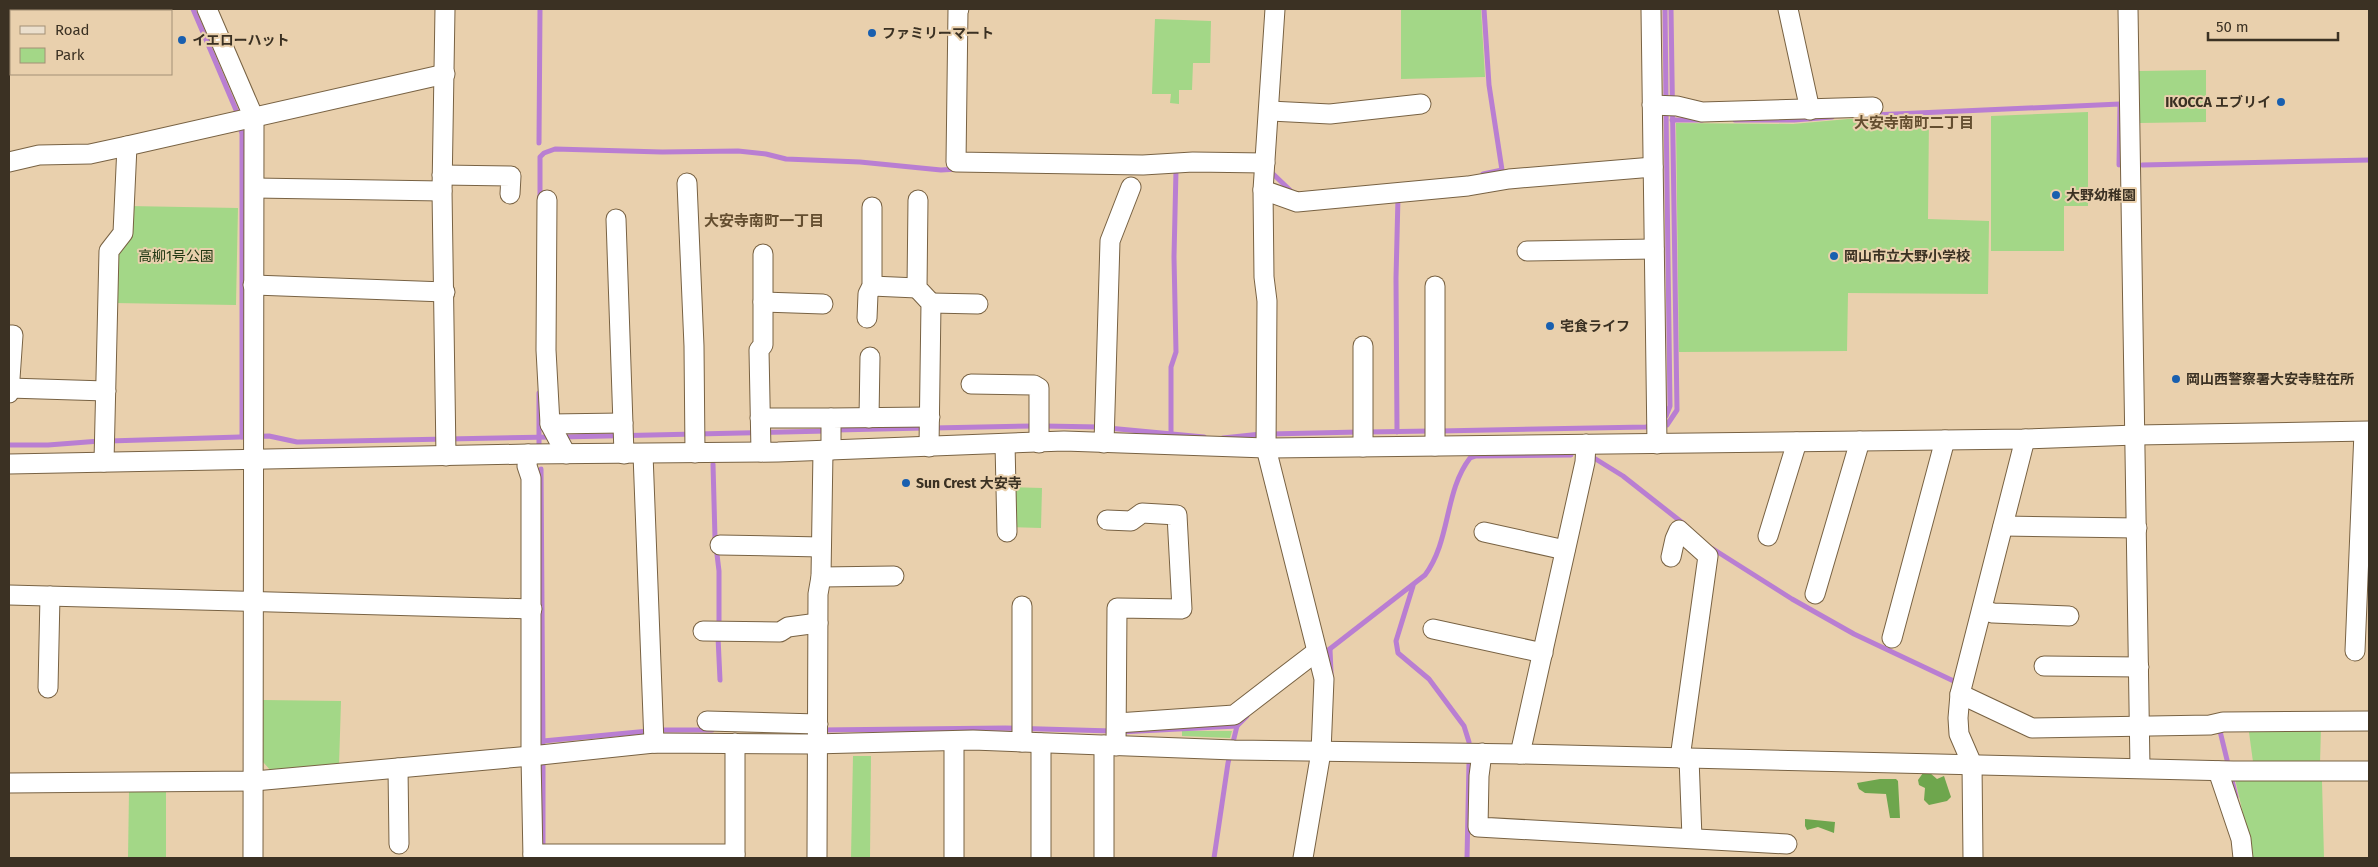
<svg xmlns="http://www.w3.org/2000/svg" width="2378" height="867" font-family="'Fira Sans','Noto Sans JP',sans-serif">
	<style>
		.green { fill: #a3d787 }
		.forest { fill: #6ea64d }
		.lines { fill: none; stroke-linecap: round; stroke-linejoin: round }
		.stream { stroke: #b97ed2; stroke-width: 5 }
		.minor-casing { stroke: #786243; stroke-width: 21 }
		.secondary-casing { stroke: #786243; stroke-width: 30 }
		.minor { stroke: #fff; stroke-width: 19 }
		.secondary { stroke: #ebdfcd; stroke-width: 28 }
		.poi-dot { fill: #195faf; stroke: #e9d0ad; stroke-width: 2 }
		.labels { text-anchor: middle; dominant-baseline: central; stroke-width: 4; stroke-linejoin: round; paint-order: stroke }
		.poi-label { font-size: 14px; font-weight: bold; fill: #3b3123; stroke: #e9d0ad; text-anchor: start }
		.park-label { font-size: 14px; fill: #223814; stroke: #e9d0ad }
		.neighbourhood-label { font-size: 15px; font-weight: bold; fill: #644e30; stroke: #e9d0ad }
	</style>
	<rect width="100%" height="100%" fill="#e9d0ad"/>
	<g class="green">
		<path d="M1401 9H1481L1485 77 1401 79Z"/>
		<path d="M1155 19 1211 21 1210 63H1193L1192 90H1179V104L1170 103 1171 94H1152Z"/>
		<path d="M2206 70V122L2140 123 2139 71Z"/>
		<path d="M2088 112V206H2064V251H1991V116Z"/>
		<path d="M1929 116 1928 219 1989 221 1988 294 1848 293 1847 351 1679 352 1676 123 1793 124 1848 119Z"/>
		<path d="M129 206 238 208 236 305 114 303 115 250Z"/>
		<path d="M1010 487 1042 488 1041 528 1010 527Z"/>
		<path d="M263 700 341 701 339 765 272 772 263 762Z"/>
		<path d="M2248 725 2321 727 2320 764 2253 762Z"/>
		<path d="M1182 731H1232L1230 738 1182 736Z"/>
		<path d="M853 756H871L870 858H851Z"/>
		<path d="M2235 779 2322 781 2324 858H2250L2248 835Z"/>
		<path d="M129 791 166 792V858H128Z"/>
	</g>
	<g class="forest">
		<path d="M1923 773H1930L1937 779 1944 776 1951 797 1947 801 1929 805 1924 800 1925 788 1919 785 1918 780Z"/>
		<path d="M1880 779H1896L1898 781 1900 818H1890L1886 794 1865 793 1859 789 1857 783Z"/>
		<path d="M1805 819 1835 822 1834 833 1818 827 1807 830 1805 826Z"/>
	</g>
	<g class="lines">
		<g class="stream">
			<path d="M193 9 239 117"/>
			<path d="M1665 9 1666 101"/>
			<path d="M1873 115 2120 104 2119 165"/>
			<path d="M1672 120H1702"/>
			<path d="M1735 120H1794L1832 117"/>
			<path d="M240 125 242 134V437"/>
			<path d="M539 143 540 9"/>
			<path d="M2142 165 2369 160"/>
			<path d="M1270 171 1293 193"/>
			<path d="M1483 174 1502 170 1489 85 1484 9"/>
			<path d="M540 200V157L544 153 555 149 662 152 738 151 766 154 786 159 860 162 941 170 958 169"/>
			<path d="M539 393V445"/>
			<path d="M1660 420 1666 416 1670 406 1666 110"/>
			<path d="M1043 426 1100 427"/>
			<path d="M1659 426 1667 425 1677 410 1671 9"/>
			<path d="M933 428 1035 426"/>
			<path d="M1108 428 1204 437"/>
			<path d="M836 430 925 428"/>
			<path d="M1440 431 1646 427 1653 424"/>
			<path d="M1367 432 1431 431"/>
			<path d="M1397 432 1396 278 1398 197"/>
			<path d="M1171 434V367L1176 352 1174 257 1176 170"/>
			<path d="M1270 434 1359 432"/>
			<path d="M561 437 827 431"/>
			<path d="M1223 438 1261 434"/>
			<path d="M109 441 269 436 297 442 552 437"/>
			<path d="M9 445H48L100 441"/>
			<path d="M1594 458 1623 476 1684 524"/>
			<path d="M713 464 715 538 719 571V624"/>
			<path d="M541 469 543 743"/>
			<path d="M1713 549 1792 599 1854 634 1960 684"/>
			<path d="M1413 586 1396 641 1398 653 1429 679 1464 726 1469 742"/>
			<path d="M718 637 720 680"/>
			<path d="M1330 649 1331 673"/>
			<path d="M1322 655 1425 575C1451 540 1444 492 1470 458L1476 456 1571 455"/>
			<path d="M2219 727 2229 768"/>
			<path d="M658 730H712"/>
			<path d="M820 730 1005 728 1112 731"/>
			<path d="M1120 732 1237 726 1247 716"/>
			<path d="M543 741 649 731"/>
			<path d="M543 759V850"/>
			<path d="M2231 776 2236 797"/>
			<path d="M1214 858 1228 763 1237 726"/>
			<path d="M1467 858 1469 763"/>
		</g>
		<g class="minor-casing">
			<g id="minor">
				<path d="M207 9 254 118 253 858"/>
				<path d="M445 9 442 191 446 456"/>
				<path d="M959 9 958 10 956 162 1143 165 1193 162 1265 163"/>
				<path d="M1275 9 1263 190 1264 277 1267 301 1266 448 1324 679 1321 752 1303 858"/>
				<path d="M1651 9 1657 444"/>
				<path d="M1788 9 1810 110"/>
				<path d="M2128 9 2140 768"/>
				<path d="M1652 105 1677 106 1702 112 1873 107"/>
				<path d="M1269 111 1330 114 1421 104"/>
				<path d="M9 162 39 155 90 154 127 146 445 74"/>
				<path d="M442 175 511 176 510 194"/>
				<path d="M687 183 694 346 695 453"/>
				<path d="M255 188 442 191"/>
				<path d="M1263 190 1297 202 1468 186 1509 179 1653 167"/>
				<path d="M547 200 546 350 550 424 566 454"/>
				<path d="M918 200 917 288 931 303 929 447"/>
				<path d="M616 219 624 454"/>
				<path d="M1527 251 1654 249"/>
				<path d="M253 285 445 292"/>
				<path d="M872 286 917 288"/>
				<path d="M763 302 823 304"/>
				<path d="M931 303 978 304"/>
				<path d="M867 318 868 294 872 286V207"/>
				<path d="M9 335H13L9 393"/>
				<path d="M1363 346V447"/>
				<path d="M971 384 1034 385 1039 388V443"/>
				<path d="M9 388 106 391"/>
				<path d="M760 418H831"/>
				<path d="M869 418 870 357"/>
				<path d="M550 424 623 423"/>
				<path d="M1104 443 1110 241 1131 187"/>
				<path d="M1005 444 1007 532"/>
				<path d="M1435 446V286"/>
				<path d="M831 450V418L930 417"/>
				<path d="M761 452 759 350 763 345V254"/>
				<path d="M528 454 527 466 531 478V756L533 858"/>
				<path d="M643 454 654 743"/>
				<path d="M104 462 109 251 123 233 127 146"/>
				<path d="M9 464 528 454 778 452 1064 441 1266 448 2025 439 2136 435 2369 431"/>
				<path d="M1107 520 1131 521 1142 513 1177 515 1182 609 1117 608 1116 746"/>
				<path d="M2003 526 2137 528"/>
				<path d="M1484 532 1565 550"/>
				<path d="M1768 536 1797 442"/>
				<path d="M720 545 821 547"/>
				<path d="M1671 557 1675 539 1679 530 1708 556 1680 758"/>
				<path d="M821 577 894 576"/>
				<path d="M1815 594 1860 441"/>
				<path d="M9 595 532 609"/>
				<path d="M1982 610 1993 613 2069 616"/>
				<path d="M1433 629 1543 653"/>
				<path d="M703 631 780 632 788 627 818 623"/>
				<path d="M1892 638 1945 440"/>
				<path d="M2355 651 2364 432"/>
				<path d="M2044 666 2139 667"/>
				<path d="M48 688 50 596"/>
				<path d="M1960 694 2032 728 2210 725 2223 722 2369 721"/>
				<path d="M707 721 818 724"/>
				<path d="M1117 723 1234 715 1316 652"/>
				<path d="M954 741V858"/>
				<path d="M1022 742V606"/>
				<path d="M1482 753 1479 776 1478 827 1787 844"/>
				<path d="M1520 754 1585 462 1586 444"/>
				<path d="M1689 758 1692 838"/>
				<path d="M398 768 399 844"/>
				<path d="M2218 771 2241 839 2243 858"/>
				<path d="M9 783 254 781 531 756 654 743 813 744 973 740 1234 750 1520 754 2233 771H2369"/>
				<path d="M533 854H735"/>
				<path d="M735 858V743"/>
				<path d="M817 858 818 594 821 577 823 451"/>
				<path d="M1041 858V743"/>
				<path d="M1104 858V745"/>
				<path d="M1973 858 1972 764 1959 734 1958 718 1960 694 2025 439"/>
			</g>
		</g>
		<g class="secondary-casing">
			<g id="secondary">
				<path d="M57 11 63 9"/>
				<path d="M109 11 115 9"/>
				<path d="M9 32 11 31"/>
				<path d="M9 52 11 51"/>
			</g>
		</g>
		<use href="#minor" class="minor"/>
		<use href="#secondary" class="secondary"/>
	</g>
	<g class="poi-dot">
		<circle cx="872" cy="33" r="5"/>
		<circle cx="182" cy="40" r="5"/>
		<circle cx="2281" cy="102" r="5"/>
		<circle cx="2056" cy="195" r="5"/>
		<circle cx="1834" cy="256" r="5"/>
		<circle cx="1550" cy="326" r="5"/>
		<circle cx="2176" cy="379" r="5"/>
		<circle cx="906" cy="483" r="5"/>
	</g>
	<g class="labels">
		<g class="poi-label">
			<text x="882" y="33">ファミリーマート</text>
			<text x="192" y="40">イエローハット</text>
			<text x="2271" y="102" text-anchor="end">IKOCCA エブリイ</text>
			<text x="2066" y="195">大野幼稚園</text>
			<text x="1844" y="256">岡山市立大野小学校</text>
			<text x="1560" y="326">宅食ライフ</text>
			<text x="2186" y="379">岡山西警察署大安寺駐在所</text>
			<text x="916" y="483">Sun Crest 大安寺</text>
		</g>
		<g class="park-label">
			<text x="176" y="256">高柳1号公園</text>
		</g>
		<g class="neighbourhood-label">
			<text x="1914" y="123">大安寺南町二丁目</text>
			<text x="764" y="221">大安寺南町一丁目</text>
		</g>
	</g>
	<rect width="2378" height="867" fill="none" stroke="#3b3123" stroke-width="20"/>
	<rect x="10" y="10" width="162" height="65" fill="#e9d0ad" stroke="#a39076"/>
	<rect x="20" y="26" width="25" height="8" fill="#ebdfcd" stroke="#a39076"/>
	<text x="55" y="35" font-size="15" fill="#3b3123">Road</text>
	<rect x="20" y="48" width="25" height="15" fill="#a3d787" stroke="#a39076"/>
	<text x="55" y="60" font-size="15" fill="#3b3123">Park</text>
	<path d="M2208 32v8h130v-8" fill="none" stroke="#3b3123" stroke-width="2.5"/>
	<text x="2216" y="32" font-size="15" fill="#3b3123" stroke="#e9d0ad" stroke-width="4" paint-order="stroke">50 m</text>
</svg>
